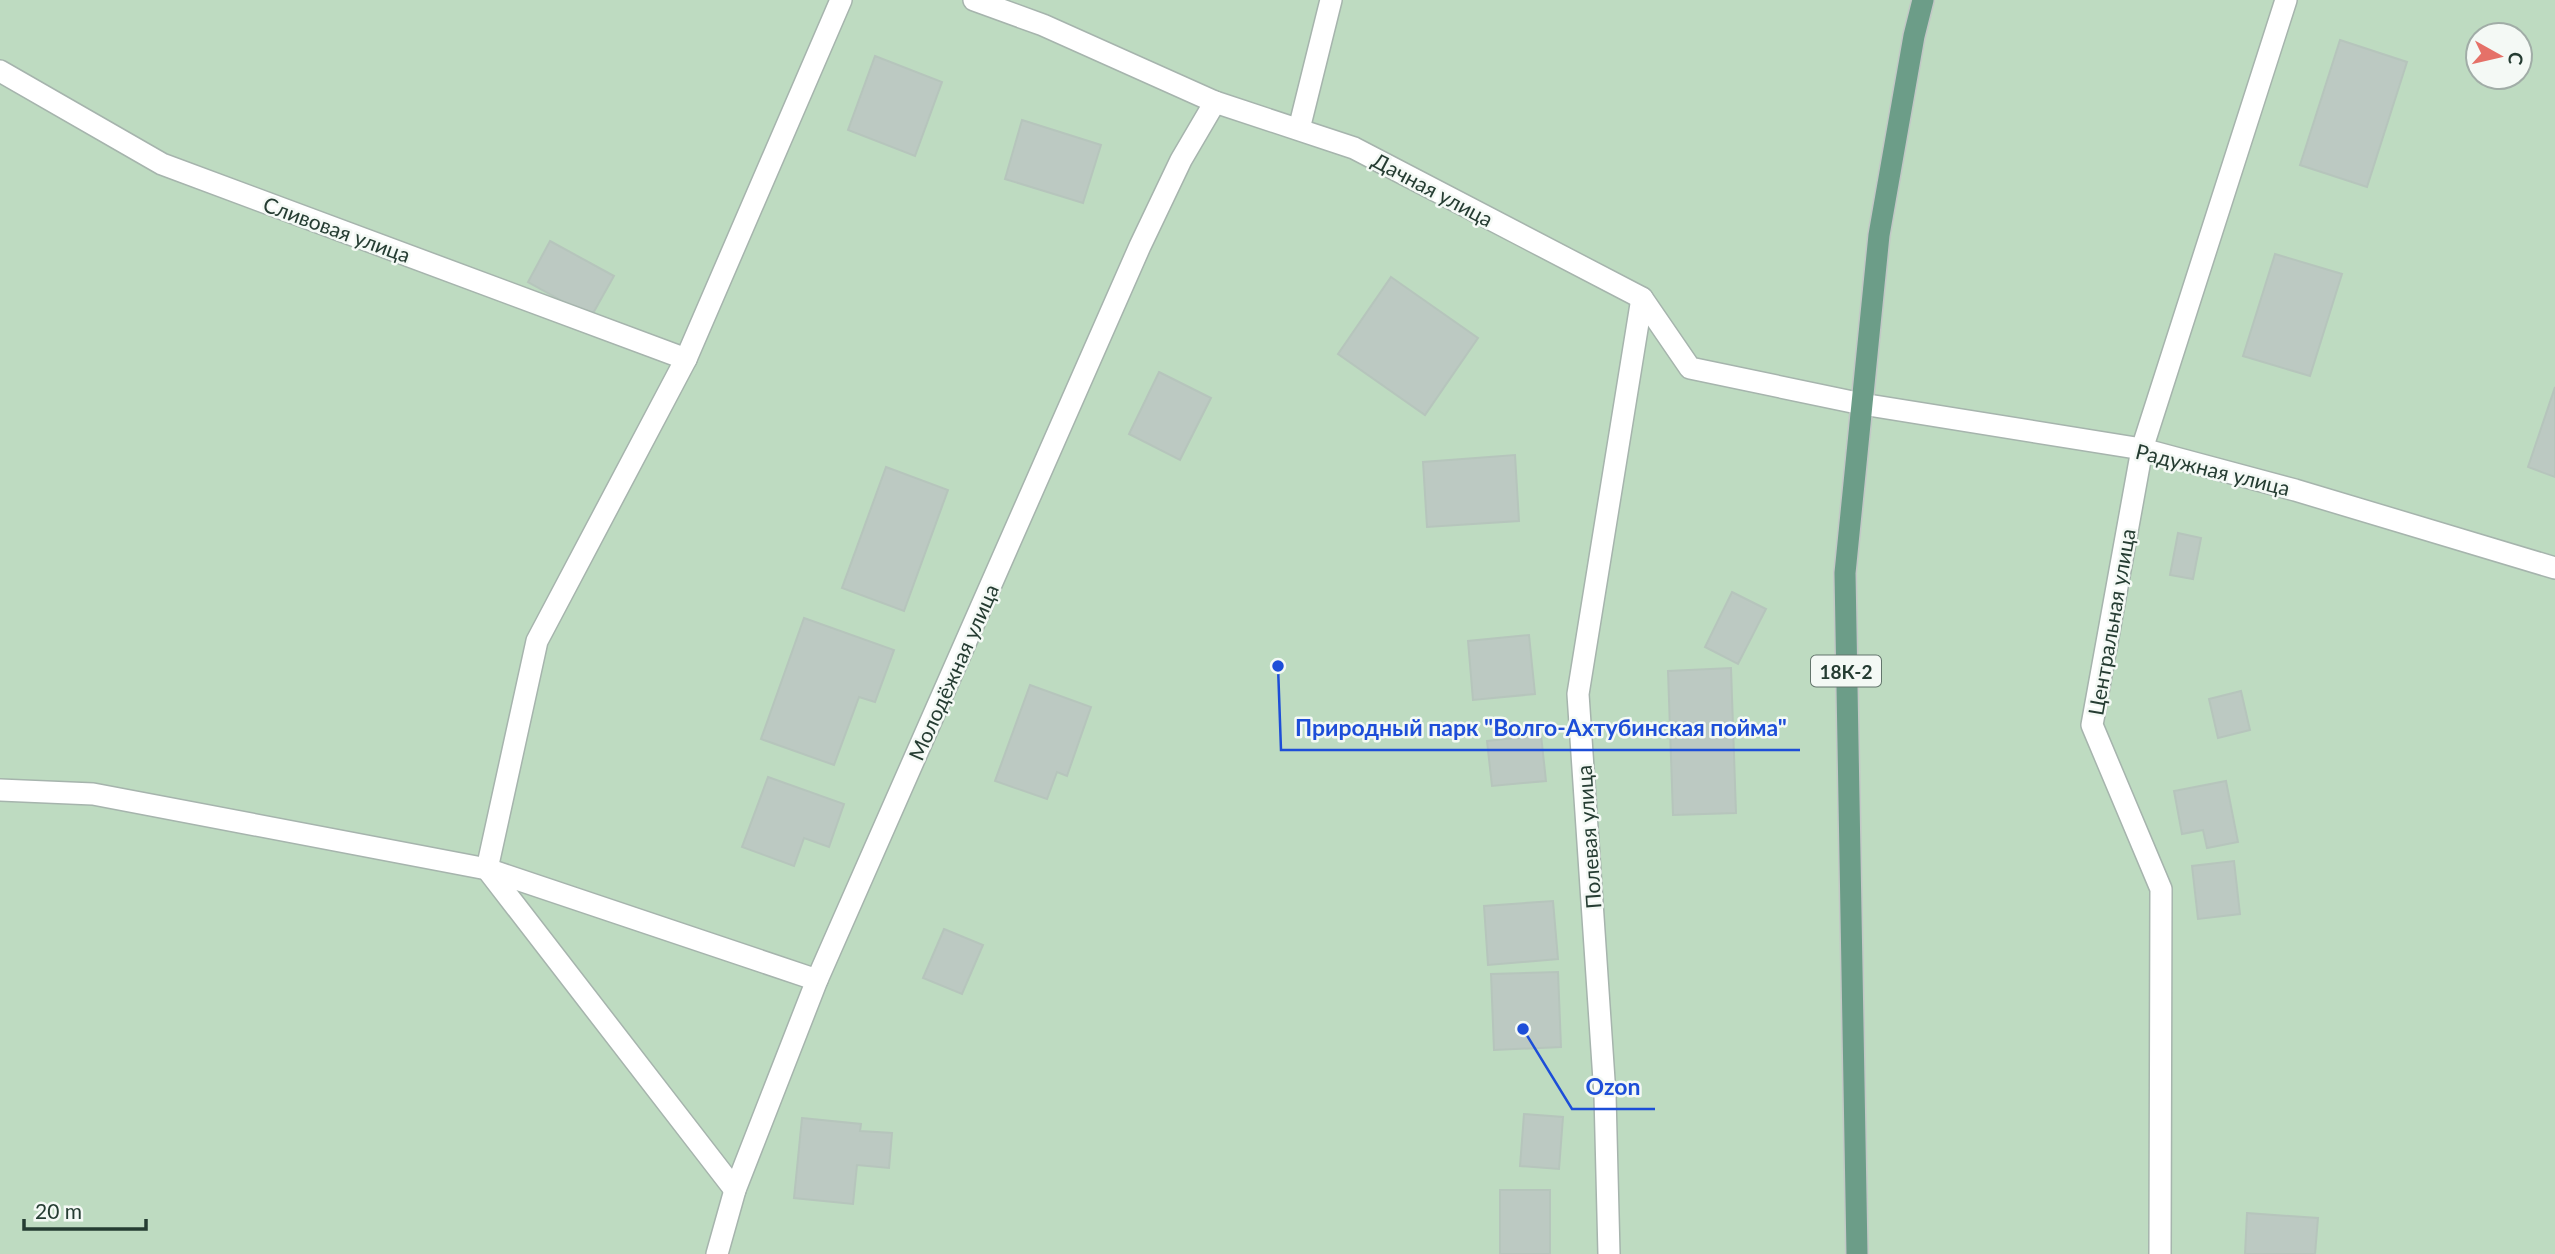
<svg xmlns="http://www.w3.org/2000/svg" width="2555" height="1254" font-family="Lato,sans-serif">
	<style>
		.green { fill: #bedbc1; fill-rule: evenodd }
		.building { fill: #bcc9c2; stroke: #b6c5bc; stroke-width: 2 }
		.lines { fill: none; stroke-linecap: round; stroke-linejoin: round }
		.street-casing { stroke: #a6b4ad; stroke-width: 24 }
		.primary-casing { stroke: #c2c8c6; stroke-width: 24 }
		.street { stroke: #fff; stroke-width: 21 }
		.primary { stroke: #6c9d88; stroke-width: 21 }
		.labels { text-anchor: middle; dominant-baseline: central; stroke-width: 5; stroke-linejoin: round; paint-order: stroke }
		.shield { fill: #f4f9f5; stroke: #63756c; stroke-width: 2 }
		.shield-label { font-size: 19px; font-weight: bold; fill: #253c32 }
		.street-label { font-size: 21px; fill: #253c32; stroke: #f4f9f5 }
		.leader { fill: none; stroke: #1d4ed8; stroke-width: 2.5 }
		.callout-dot { fill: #1d4ed8; stroke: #f4f9f5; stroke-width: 2.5 }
		.callout-label { font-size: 23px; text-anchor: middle; font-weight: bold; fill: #1d4ed8; stroke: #f4f9f5; stroke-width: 5; stroke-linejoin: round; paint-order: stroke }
	</style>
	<rect width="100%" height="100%" fill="#e3ece7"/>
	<path class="green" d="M0 0H2555V1254H0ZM2478 35H2520V77H2478Z"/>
	<g class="building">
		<path d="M2340 40 2407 62 2367 187 2300 165Z"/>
		<path d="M875 56 942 82 915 156 848 130Z"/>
		<path d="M1022 120 1101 145 1083 203 1005 179Z"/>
		<path d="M550 241 614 276 591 317 528 282Z"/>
		<path d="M2275 254 2342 274 2310 376 2243 356Z"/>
		<path d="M1391 277 1478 338 1425 415 1338 354Z"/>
		<path d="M1159 372 1211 398 1180 460 1129 434Z"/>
		<path d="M2555 387V477L2528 467Z"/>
		<path d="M1515 455 1519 521 1427 527 1423 462Z"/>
		<path d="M886 467 948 490 904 611 842 588Z"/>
		<path d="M2178 533 2201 538 2193 579 2170 575Z"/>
		<path d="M1732 592 1766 609 1738 664 1705 647Z"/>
		<path d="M804 618 894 650 875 702 859 697 834 765 761 739Z"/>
		<path d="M1529 635 1535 694 1473 700 1468 641Z"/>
		<path d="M1731 668 1736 813 1673 815 1668 671Z"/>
		<path d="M1030 685 1091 707 1067 776 1057 772 1047 799 995 781Z"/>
		<path d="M2241 691 2250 730 2218 738 2209 699Z"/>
		<path d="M1541 735 1546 781 1492 786 1487 741Z"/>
		<path d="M768 777 844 804 829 847 804 838 794 866 742 847Z"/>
		<path d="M2226 781 2238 842 2207 848 2203 830 2182 834 2174 791Z"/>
		<path d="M2234 861 2240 914 2198 919 2192 866Z"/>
		<path d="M1553 901 1558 959 1488 965 1484 906Z"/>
		<path d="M944 929 983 945 962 994 923 978Z"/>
		<path d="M1558 972 1561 1047 1494 1050 1491 974Z"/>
		<path d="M1524 1114 1563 1117 1559 1169 1520 1166Z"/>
		<path d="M802 1118 861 1124 860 1131 892 1133 889 1168 857 1165 853 1204 794 1198Z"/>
		<rect x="1500" y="1190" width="50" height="64"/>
		<path d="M2247 1213 2318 1218 2315 1254H2245Z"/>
	</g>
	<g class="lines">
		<g class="street-casing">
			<g id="street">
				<path d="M974 0 1043 25 1215 102 1354 148 1642 298 1690 368 1862 404 2142 449 2295 490 2555 568"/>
				<path d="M0 71 162 164 686 359"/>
				<path d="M1299 129 1331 0"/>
				<path d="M0 790 93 794 487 869 817 980"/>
				<path d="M735 1190 487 869 537 641 686 359 841 0"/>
				<path d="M717 1254 735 1190 817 980 1140 246 1181 160 1215 102"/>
				<path d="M1609 1254 1605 1095 1578 694 1642 298"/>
				<path d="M2160 1254 2161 889 2092 725 2142 449 2286 0"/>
			</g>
		</g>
		<g class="primary-casing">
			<path id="primary" d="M1857 1254 1845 573 1879 235 1914 36 1923 0"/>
		</g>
		<use href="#street" class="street"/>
		<use href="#primary" class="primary"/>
	</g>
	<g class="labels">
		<rect class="shield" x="1811" y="655.5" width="70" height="31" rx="5"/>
		<g class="shield-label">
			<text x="1846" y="671">18К-2</text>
		</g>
		<g class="street-label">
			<text transform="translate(1433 189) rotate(28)">Дачная улица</text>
			<text transform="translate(337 229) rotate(20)">Сливовая улица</text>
			<text transform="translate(2213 469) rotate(14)">Радужная улица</text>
			<text transform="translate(2111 622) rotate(-80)">Центральная улица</text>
			<text transform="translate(953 672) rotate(-66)">Молодёжная улица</text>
			<text transform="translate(1588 837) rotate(-94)">Полевая улица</text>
		</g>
	</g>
	<path class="leader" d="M1278 666L1281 750H1800M1523 1029L1572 1109H1655"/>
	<g class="callout-dot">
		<circle cx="1278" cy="666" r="7"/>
		<circle cx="1523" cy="1029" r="7"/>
	</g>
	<g class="callout-label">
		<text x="1541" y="736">Природный парк "Волго-Ахтубинская пойма"</text>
		<text x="1613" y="1095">Ozon</text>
	</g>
	<g transform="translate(2499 56) rotate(98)"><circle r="33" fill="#f4f9f5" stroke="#a1ada7" stroke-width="2"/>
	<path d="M0-5L12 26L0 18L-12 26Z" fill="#e57168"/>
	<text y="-10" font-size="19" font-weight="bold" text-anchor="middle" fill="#253c32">С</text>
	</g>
	<path d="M24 1219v10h122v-10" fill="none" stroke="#253c32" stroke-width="3.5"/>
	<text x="35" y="1219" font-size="21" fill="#253c32" stroke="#f4f9f5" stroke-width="5" paint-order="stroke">20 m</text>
</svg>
